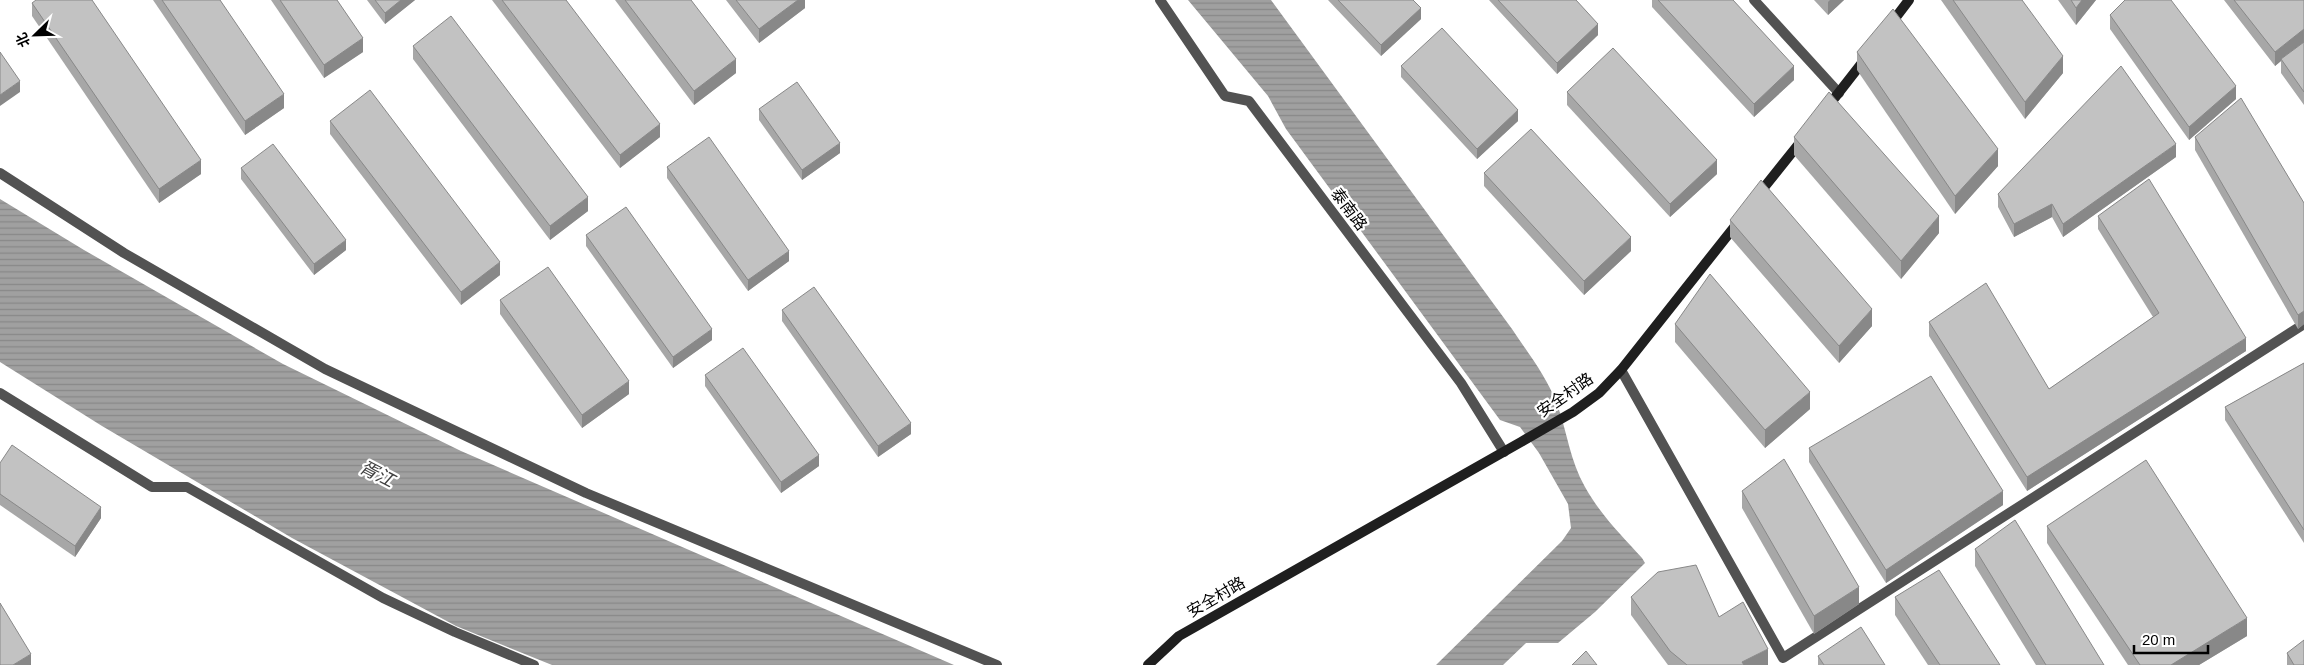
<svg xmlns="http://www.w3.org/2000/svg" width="2304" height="665" font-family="Arial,'Noto Sans SC',sans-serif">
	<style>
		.water { fill: url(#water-rules) }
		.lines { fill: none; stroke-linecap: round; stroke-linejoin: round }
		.street { stroke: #525252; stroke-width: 10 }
		.secondary { stroke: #1f1f1f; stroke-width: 10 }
		.wall { fill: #a7a7a7 }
		.shaded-wall { fill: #888 }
		.building { fill: #c2c2c2; stroke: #888 }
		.labels { text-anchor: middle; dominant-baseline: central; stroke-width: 4.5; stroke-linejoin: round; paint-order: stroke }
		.street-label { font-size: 16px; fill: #000; stroke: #fff }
		.water-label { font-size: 18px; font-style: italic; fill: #414141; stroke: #fff }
	</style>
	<defs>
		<pattern id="water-rules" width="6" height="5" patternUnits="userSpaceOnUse" patternTransform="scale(1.25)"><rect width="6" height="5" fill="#a0a0a0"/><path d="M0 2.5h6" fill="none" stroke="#888"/></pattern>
	</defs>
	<rect width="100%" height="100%" fill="#fff"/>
	<g class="water">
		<path d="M1188 0H1271L1512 329C1528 353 1547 377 1557 404 1567 431 1570 461 1585 487 1600 514 1621 535 1642 558L1645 563 1595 612 1558 643H1526L1503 665H1436L1562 541 1571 528 1568 504 1539 453 1520 427 1500 420 1286 129 1268 96Z"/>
		<path d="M0 199 84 250 283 364 461 451 954 665H552L456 626 292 538 102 426 0 362Z"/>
	</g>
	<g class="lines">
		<g class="street">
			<path d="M1160 0 1225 96 1249 101 1461 383 1504 452"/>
			<path d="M1754 0 1839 93"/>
			<path d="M0 173 124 253 325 369 586 493 997 665"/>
			<path d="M1621 370 1783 658 2304 324"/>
			<path d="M0 393 152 487H187L383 598 455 632 534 665"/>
		</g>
		<g class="secondary">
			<path d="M1890 25 1909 0"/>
			<path d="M1826 109 1865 59"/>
			<path d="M1758 195 1802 140"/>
			<path d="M1148 665 1179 636 1521 442 1573 412 1599 393 1621 370 1739 221"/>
		</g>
	</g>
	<g class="wall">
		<path d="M153 0H220L284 108 245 135Z"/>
		<path d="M271 0H337L363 52 324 78Z"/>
		<path d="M367 0H415L385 24Z"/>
		<path d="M492 0H566L660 137 620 168Z"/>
		<path d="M615 0H691L736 73 694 105Z"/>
		<path d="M726 0H805V8L759 43Z"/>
		<path d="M1328 0H1413L1421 19 1381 56Z"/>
		<path d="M1489 0H1576L1598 35 1557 74Z"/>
		<path d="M1652 0H1733L1794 80 1754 117 1652 7Z"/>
		<path d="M1814 0H1844L1828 15Z"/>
		<path d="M1941 0H2022L2063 73 2025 119Z"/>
		<path d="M2058 0H2096L2076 25Z"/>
		<path d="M2224 0H2304V105L2281 73V61L2275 66Z"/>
		<path d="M32 3 201 174 159 203 32 16Z"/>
		<path d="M2110 15 2236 99 2189 140 2110 29Z"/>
		<path d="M413 46 588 211 550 240 413 59Z"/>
		<path d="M1857 52 1998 166 1955 214 1857 70Z"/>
		<path d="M1401 66 1518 121 1477 159 1401 77Z"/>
		<path d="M1567 92 1717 174 1670 217 1567 105Z"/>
		<path d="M759 109 840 153 802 180 759 120Z"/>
		<path d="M330 121 500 275 461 305 330 134Z"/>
		<path d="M1794 137 1939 233 1901 279 1794 155Z"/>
		<path d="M2195 137 2304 203V324L2298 329 2195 150Z"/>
		<path d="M2176 157 2063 237 2052 217 2014 237 1998 207V194Z"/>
		<path d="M667 167 789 261 748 291 667 178Z"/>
		<path d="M241 168 346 250 314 275 241 179Z"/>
		<path d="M1484 173 1631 251 1584 295 1484 186Z"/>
		<path d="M2098 216 2246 351 2027 491 1929 336V322L2049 389 2153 317 2098 229Z"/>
		<path d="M1730 220 1872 326 1839 363 1730 237Z"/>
		<path d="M586 235 712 340 673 368 586 246Z"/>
		<path d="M500 300 629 394 582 428 500 314Z"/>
		<path d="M782 310 911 434 878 457 782 321Z"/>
		<path d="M1675 324 1810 409 1765 448 1675 342Z"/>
		<path d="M2304 363V543L2225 420V407Z"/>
		<path d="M705 375 819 466 781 493 705 386Z"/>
		<path d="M1809 448 2003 505 1886 583 1809 462Z"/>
		<path d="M0 463 101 518 75 557 0 505Z"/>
		<path d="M1742 491 1859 604 1814 634 1742 508Z"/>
		<path d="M2047 526 2247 636 2199 665H2128L2047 543Z"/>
		<path d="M1975 549 2104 665H2036L1975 566Z"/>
		<path d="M1631 597 1719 617 1768 665H1668L1631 615Z"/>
		<path d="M1895 597 2000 665H1928L1895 615Z"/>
		<path d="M2287 653 2304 665H2287Z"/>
		<path d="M1818 656 1885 665H1818Z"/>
	</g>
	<g class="shaded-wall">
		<path d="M401 0H415L385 24V13Z"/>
		<path d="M798 0H805V8L759 43V29Z"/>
		<path d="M1830 0H1844L1828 15V2Z"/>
		<path d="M2082 0H2096L2076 25V8Z"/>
		<path d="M1421 8V19L1381 56V45Z"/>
		<path d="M1598 24V35L1557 74V63Z"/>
		<path d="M2304 29V42L2281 59V61L2275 66V52Z"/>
		<path d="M363 38V52L324 78V65Z"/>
		<path d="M2063 56V73L2025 119V102Z"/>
		<path d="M736 59V73L694 105V91Z"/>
		<path d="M1794 66V80L1754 117V104Z"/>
		<path d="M20 81V92L0 106V95Z"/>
		<path d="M2236 86V99L2189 140V127Z"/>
		<path d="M284 94V108L245 135V121Z"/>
		<path d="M1518 110V121L1477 159V149Z"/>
		<path d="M660 124V137L620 168V155Z"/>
		<path d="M840 143V153L802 180V170Z"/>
		<path d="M2176 144V157L2063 237V224Z"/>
		<path d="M1998 149V166L1955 214V196Z"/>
		<path d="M201 160V174L159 203V189Z"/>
		<path d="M1717 160V174L1670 217V204Z"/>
		<path d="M588 197V211L550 240V226Z"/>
		<path d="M2052 204V217L2014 237V224Z"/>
		<path d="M1939 216V233L1901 279V261Z"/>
		<path d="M1631 237V251L1584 295V281Z"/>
		<path d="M346 240V250L314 275V264Z"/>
		<path d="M789 251V261L748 291V280Z"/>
		<path d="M500 262V275L461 305V292Z"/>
		<path d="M1872 309V326L1839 363V346Z"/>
		<path d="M2304 311V324L2298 329V315Z"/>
		<path d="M712 329V340L673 368V357Z"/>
		<path d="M2246 338V351L2027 491V477Z"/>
		<path d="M629 381V394L582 428V415Z"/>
		<path d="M1810 392V409L1765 448V430Z"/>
		<path d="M911 423V434L878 457V446Z"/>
		<path d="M819 455V466L781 493V482Z"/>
		<path d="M2003 491V505L1886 583V570Z"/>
		<path d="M101 507V518L75 557V546Z"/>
		<path d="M1859 587V604L1814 634V616Z"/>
		<path d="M2247 618V636L2199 665H2171Z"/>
		<path d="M1768 649V665H1742V662Z"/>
		<path d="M31 654V665H13Z"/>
	</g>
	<g class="building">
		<path d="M36 0H92L201 160 159 189 32 3Z"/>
		<path d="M162 0H220L284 94 245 121Z"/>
		<path d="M280 0H337L363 38 324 65Z"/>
		<path d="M375 0H401L385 13Z"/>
		<path d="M502 0H566L660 124 620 155Z"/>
		<path d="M625 0H691L736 59 694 91Z"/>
		<path d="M736 0H798L759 29Z"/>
		<path d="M1338 0H1413L1421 8 1381 45Z"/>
		<path d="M1498 0H1576L1598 24 1557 63Z"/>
		<path d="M1658 0H1733L1794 66 1754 104Z"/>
		<path d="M1953 0H2022L2063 56 2025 102Z"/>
		<path d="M2071 0H2082L2076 8Z"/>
		<path d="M2125 0H2171L2236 86 2189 127 2110 15Z"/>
		<path d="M2234 0H2304V29L2275 52Z"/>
		<path d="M1893 9 1998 149 1955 196 1857 52Z"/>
		<path d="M451 16 588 197 550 226 413 46Z"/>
		<path d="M1442 28 1518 110 1477 149 1401 66Z"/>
		<path d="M2304 42V92L2281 59Z"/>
		<path d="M1613 48 1717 160 1670 204 1567 92Z"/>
		<path d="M0 52 20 81 0 95Z"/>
		<path d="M2121 66 2176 144 2063 224 2052 204 2014 224 1998 194Z"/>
		<path d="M797 82 840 143 802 170 759 109Z"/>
		<path d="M370 90 500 262 461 292 330 121Z"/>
		<path d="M1829 92 1939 216 1901 261 1794 137Z"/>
		<path d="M2241 98 2304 203V311L2298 315 2195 137Z"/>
		<path d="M1531 129 1631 237 1584 281 1484 173Z"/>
		<path d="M709 137 789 251 748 280 667 167Z"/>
		<path d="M273 144 346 240 314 264 241 168Z"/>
		<path d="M2149 179 2246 338 2027 477 1929 322 1986 283 2049 389 2159 313 2098 216Z"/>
		<path d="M1761 180 1872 309 1839 346 1730 220Z"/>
		<path d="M626 207 712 329 673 357 586 235Z"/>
		<path d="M548 267 629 381 582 415 500 300Z"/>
		<path d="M1710 274 1810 392 1765 430 1675 324Z"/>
		<path d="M814 287 911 423 878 446 782 310Z"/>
		<path d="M743 348 819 455 781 482 705 375Z"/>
		<path d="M2304 363V530L2225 407Z"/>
		<path d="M1931 376 2003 491 1886 570 1809 448Z"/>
		<path d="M12 445 101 507 75 546 0 494V463Z"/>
		<path d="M1784 459 1859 587 1814 616 1742 491Z"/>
		<path d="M2146 460 2247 618 2171 665H2140L2047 526Z"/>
		<path d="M2015 520 2104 665H2046L1975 549Z"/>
		<path d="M1696 565 1719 617 1743 602 1768 649 1742 662 1744 665H1687L1670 651 1631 597 1658 572Z"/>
		<path d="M1939 570 2000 665H1940L1895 597Z"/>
		<path d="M0 603 31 654 13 665H0Z"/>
		<path d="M1861 627 1885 665H1824L1818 656Z"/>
		<path d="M2304 640V665H2294L2287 653Z"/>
		<path d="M1586 651 1597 665H1572Z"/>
	</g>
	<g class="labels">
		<g class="street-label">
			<text transform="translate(1349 209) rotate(53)">泰南路</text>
			<text transform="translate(1565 395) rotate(-35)">安全村路</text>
			<text transform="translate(1216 597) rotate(-30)">安全村路</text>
		</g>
		<g class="water-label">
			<text transform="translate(377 474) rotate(27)">胥江</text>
		</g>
	</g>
	<g transform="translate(35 35) rotate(247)" stroke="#ffffff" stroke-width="4" paint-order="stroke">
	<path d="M0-4L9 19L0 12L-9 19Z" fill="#000000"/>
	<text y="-8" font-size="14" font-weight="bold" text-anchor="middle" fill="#000000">北</text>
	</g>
	<path d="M2134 645v8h74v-8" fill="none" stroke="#000000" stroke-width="2.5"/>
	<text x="2142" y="645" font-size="15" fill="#000000" stroke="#ffffff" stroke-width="4" paint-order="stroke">20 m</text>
</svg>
